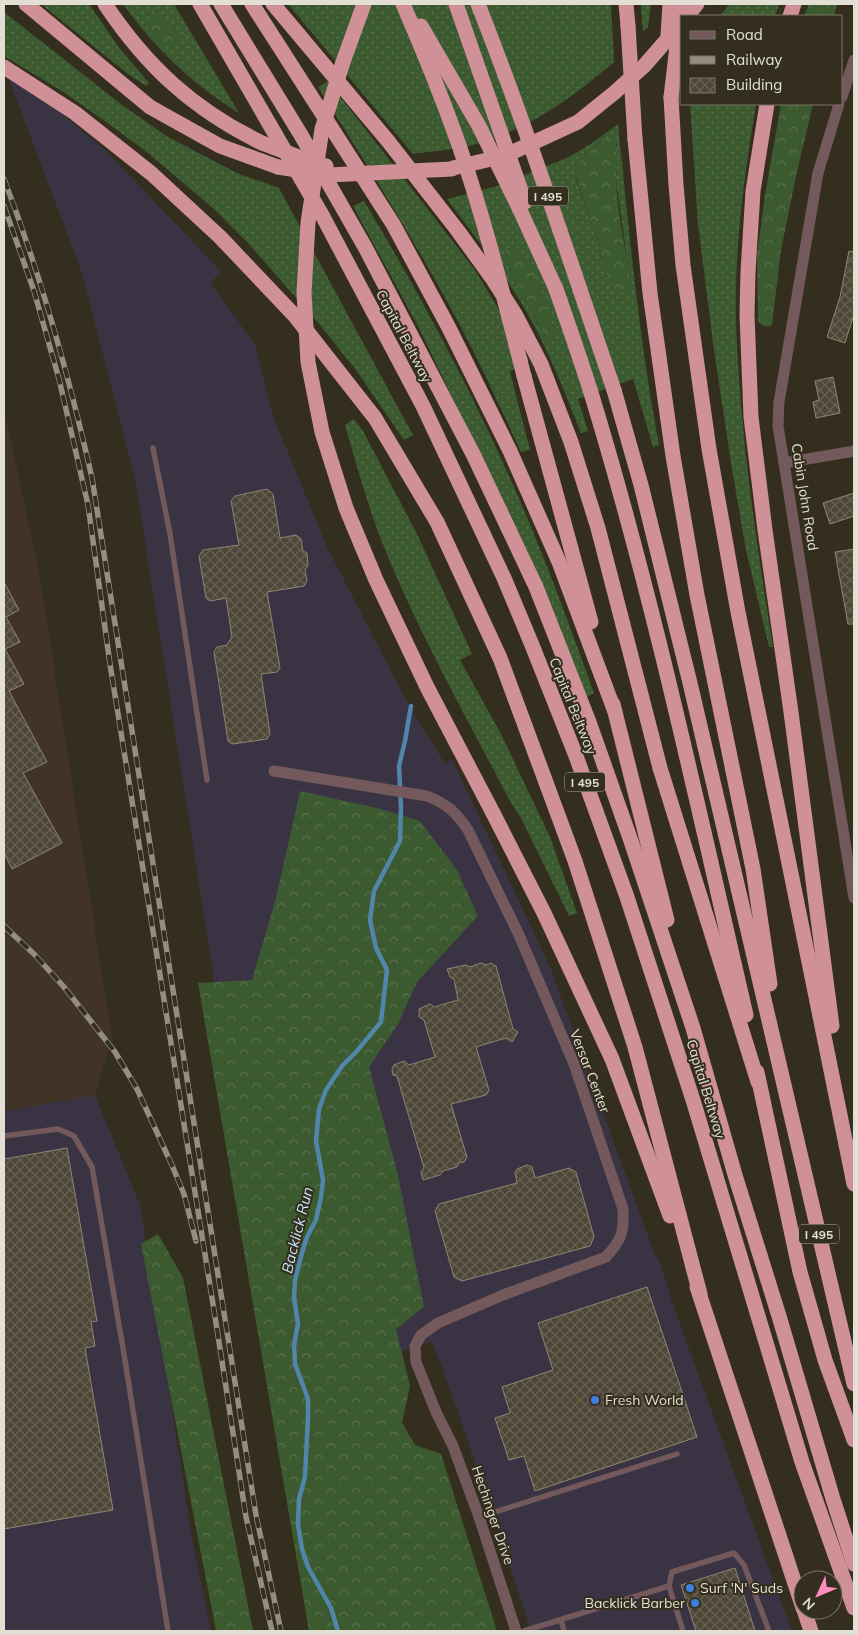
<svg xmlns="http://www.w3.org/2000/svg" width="858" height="1635" font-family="Mulish,sans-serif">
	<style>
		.commercial { fill: #3a3343 }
		.industrial { fill: #413326 }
		.grass { fill: url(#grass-dots); fill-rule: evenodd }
		.forest { fill: url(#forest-crowns) }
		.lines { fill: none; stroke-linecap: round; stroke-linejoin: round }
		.stream { stroke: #5185a9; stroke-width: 4.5 }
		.building { fill: url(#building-cross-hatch); stroke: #8d8673 }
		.lane { stroke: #73595b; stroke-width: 5.5 }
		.street { stroke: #73595b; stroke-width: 11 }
		.highway { stroke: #d09097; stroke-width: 15 }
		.rail-casing { stroke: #938e81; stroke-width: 5.5 }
		.rail { stroke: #342e1e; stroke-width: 4; stroke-dasharray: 11; stroke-linecap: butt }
		.highway-bridge { stroke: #d09097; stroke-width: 15 }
		.shop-dot { fill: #3f7fe0; stroke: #342e1e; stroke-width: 2 }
		.labels { text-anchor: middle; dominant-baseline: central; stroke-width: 4; stroke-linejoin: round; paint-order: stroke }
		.shield { fill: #342e1e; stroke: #aeaa9e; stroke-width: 1 }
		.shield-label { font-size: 12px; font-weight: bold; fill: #e3dfd5 }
		.street-label { font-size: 14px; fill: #e3dfd5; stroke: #342e1e }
		.poi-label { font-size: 14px; fill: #e3dfd5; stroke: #342e1e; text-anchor: start }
		.water-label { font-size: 15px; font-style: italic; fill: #c6e4fa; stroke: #342e1e }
	</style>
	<defs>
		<pattern id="grass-dots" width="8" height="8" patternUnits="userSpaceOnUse" patternTransform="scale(1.25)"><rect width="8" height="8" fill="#3c5a2f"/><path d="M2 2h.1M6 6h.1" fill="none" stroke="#58714c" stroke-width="1.8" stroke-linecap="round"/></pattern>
		<pattern id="forest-crowns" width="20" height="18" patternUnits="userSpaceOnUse" patternTransform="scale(1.25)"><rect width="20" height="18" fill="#3c5a2f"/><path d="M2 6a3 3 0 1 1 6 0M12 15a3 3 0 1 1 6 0" fill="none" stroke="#58714c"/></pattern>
		<pattern id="building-cross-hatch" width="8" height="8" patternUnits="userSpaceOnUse" patternTransform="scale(1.25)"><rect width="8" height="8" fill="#4e4737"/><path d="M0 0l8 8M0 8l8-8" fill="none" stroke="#676153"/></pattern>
	</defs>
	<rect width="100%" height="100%" fill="#342e1e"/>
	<g class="commercial">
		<path d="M8 77 44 99 104 149 221 271 211 283 255 345 273 416 327 547 405 698 445 764 452 759 550 967 656 1258 658 1257 675 1311 792 1631H531L457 1409 432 1341 273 1396 265 1301 135 479 82 273Z"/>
		<path d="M95 1095 140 1205 193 1544 211 1631H4V1111Z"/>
	</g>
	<path class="industrial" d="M4 408 40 577 112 1039 95 1095 4 1111Z"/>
	<g class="grass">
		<path d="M41 4H89L120 49 149 83 146 86 128 74Z"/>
		<path d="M123 4H174L239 113C193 85 155 48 123 4ZM147 14 174 27 179 39 164 45 148 27Z"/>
		<path d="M288 4H611L614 62C571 99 529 129 473 145 454 150 432 151 413 154Z"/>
		<path d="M641 4H651L648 27 643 32Z"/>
		<path d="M730 4H779L775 16H720Z"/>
		<path d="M4 12 122 105 168 137 239 174 279 188 413 435 404 440 356 370 320 325 248 243 215 210 148 153 113 127 65 93 4 56Z"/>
		<path d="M328 81 475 270 529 360 510 372 530 450 521 452C502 411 483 369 462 329 418 246 368 166 318 87Z"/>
		<path d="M690 104H756C743 184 732 264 737 345 742 447 757 547 773 647H769L746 550 732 469 713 343 698 224Z"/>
		<path d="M618 124C629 232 639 339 659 445L653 447 633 379 578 399 588 431 581 433C563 388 546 343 520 301 499 266 472 233 447 199L494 187 569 157 592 143ZM604 139 617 145 616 180 630 280 607 277 597 240 576 179C573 161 592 150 604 139ZM522 253 540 288 554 335 555 337 551 341 545 337 527 301 512 275 505 255Z"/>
		<path d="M364 201C427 306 484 414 531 527 554 582 574 638 594 693L587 697 503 503 419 328 353 206Z"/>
		<path d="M354 419 363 431 417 534 472 654 460 660 501 734 550 837 577 913 569 916 521 818 511 803C466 716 416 629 380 537 366 500 356 463 345 425Z"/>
	</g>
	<g class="forest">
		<path d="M809 4H837L834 16H804Z"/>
		<path d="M150 13C164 17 175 24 179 39L174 49C160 48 147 30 146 17Z"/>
		<path d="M781 104H813L796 176 781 250 772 325C765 328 763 326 758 321L757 255 765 195Z"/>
		<path d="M613 136C621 148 615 166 616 179 617 213 626 247 630 280L629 289 622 293 616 291 607 277 597 240 575 174 580 160 604 139Z"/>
		<path d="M512 245C532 253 548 314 555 335L554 339 550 341 545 337 527 301 512 275 505 255 506 250Z"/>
		<path d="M300 791 377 808 420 821 457 870 478 916 417 982 398 1024 369 1067 398 1175 424 1307 396 1329 410 1386 402 1423 415 1445 441 1454 497 1631H309L198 983 252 980 276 898Z"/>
		<path d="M158 1234 183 1278 253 1631H216L141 1244Z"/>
	</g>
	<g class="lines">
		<path class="stream" d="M338 1631 331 1608 308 1567 302 1549 298 1525 299 1499 305 1477 308 1417V1399L295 1364 294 1345 298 1324 294 1298 295 1280 302 1253 307 1237 316 1220 321 1197 323 1180 316 1141 319 1109 326 1090 342 1066 356 1052 381 1022 387 970 376 948 370 920 374 891 400 841 401 808 399 766 405 741 411 706"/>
	</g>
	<g class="building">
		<path d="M849 251 854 252V314L845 343 827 337 840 297Z"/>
		<path d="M833 377 840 413 816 418 813 402 819 400 815 381Z"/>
		<path d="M267 489 273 494 280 538 296 535 301 539 303 551 307 553 308 565 305 570 307 581 304 586 267 592 280 668 277 672 261 674 270 734 267 739 232 744 228 741 214 652 217 647 227 645 232 637 226 598 210 601 206 598 199 556 203 550 239 545 231 501 235 496Z"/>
		<path d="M854 493V516L830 524 823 503Z"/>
		<path d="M854 549V624H848L835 552Z"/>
		<path d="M4 582 19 610 6 617 20 642 5 649 24 684 9 691 47 762 23 773 62 843 12 869 4 853Z"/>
		<path d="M481 963 486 965 491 963 496 966 513 1029 518 1032 512 1042 506 1038 476 1047 489 1090 486 1095 451 1104 467 1157 464 1162 459 1163 457 1167 443 1171 440 1175 423 1180 421 1172 424 1168 397 1076 393 1075 392 1069 394 1065 404 1061 409 1065 435 1057 424 1020 419 1017V1009L430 1004 434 1007 458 1000 454 979 450 977 447 969 466 965 470 967Z"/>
		<path d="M67 1148 97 1321 91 1322 95 1346 85 1348 113 1510 4 1529V1159Z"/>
		<path d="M527 1165 532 1167 535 1178 569 1168 576 1172 594 1237 590 1246 462 1281 454 1277 435 1211 439 1204 517 1183 515 1173 517 1169Z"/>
		<path d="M647 1287 697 1437 535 1491 524 1456 509 1460 495 1418 510 1413 502 1387 553 1370 538 1323Z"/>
		<path d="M735 1568 755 1631H696L681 1585Z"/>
	</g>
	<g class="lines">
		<g class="lane">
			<path d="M153 448 170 534 207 780"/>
			<path d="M4 1136 58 1129 74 1136 92 1167 124 1354 168 1631"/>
			<path d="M479 1517 677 1454"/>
			<path d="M561 1620 564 1631"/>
			<path d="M524 1631 669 1586"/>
			<path d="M683 1631 669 1586 672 1572 734 1553 744 1565 769 1631"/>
		</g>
		<g class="street">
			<path d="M842 97 854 60"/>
			<path d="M839 104 818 173 779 402 778 426 784 463 854 898"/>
			<path d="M784 463 854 451"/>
			<path d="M274 771 427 796C447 804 456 812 468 830L519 935 574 1064 623 1209C624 1233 622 1239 606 1257L503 1295 438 1323 421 1335 415 1346 416 1362 436 1412 453 1446 479 1517 516 1631"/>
		</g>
		<g class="highway">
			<path d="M26 4 150 107 220 146 278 167"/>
			<path d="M105 4C147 67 194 110 262 143"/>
			<path d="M200 4 322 215 423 406 504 578 532 645 576 756 627 897 693 1100 802 1462 854 1608"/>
			<path d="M221 4 301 135 365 247 474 456 536 587 589 722 631 841 693 1028 735 1175 779 1316 833 1499 854 1564"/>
			<path d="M252 4 393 224 448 326 510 451 559 562 615 712"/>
			<path d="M273 4 388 141 458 231 492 278 515 314 541 364 571 442 598 528 660 768 758 1082"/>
			<path d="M626 4 628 26"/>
			<path d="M687 16 697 4"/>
			<path d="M790 16 794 4"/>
			<path d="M4 67 75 113 152 174 220 237 295 316 375 418 437 522 500 658 575 861 635 1047 700 1294"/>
			<path d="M671 97 676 185 683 265 709 449 738 612 854 1184"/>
			<path d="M767 104 753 191 748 272 747 315 751 417 765 530 791 712 832 1026"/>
			<path d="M635 139 650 293 673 456 697 595 753 869 770 984"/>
			<path d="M453 168 504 156 578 122 614 93 644 66 678 27"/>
			<path d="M556 289C568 324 581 360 592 396 654 600 698 808 746 1015"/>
			<path d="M524 376 591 622"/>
			<path d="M614 390 641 485 690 683 854 1384"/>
			<path d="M613 704 667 920"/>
			<path d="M493 813 544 913 612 1059 670 1216"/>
			<path d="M757 1072 800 1272 825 1360 854 1440"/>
			<path d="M697 1287 803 1608"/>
			<path d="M804 1610 811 1631"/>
		</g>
		<g class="rail-casing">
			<g id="rail">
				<path d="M4 179C41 276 69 376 92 478L256 1515 281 1631"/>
				<path d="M4 206 34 291 59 379 88 505 110 664 217 1329 246 1517 272 1631"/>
				<path d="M4 926 33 953 64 987 115 1052 137 1089 171 1163 184 1194 196 1241"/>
			</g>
		</g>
		<use href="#rail" class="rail"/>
		<g class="highway-bridge">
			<path d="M364 4 343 62 322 129 308 223 304 293 308 362 322 432 346 508 376 580 427 687 493 813"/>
			<path d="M403 4C423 50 442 97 459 145 485 221 504 298 524 376"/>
			<path d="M456 4 525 202"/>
			<path d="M478 4C528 131 570 261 614 390"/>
			<path d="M421 26 479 126 520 210 556 289"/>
			<path d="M628 26 635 139"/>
			<path d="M668 35 670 4"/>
			<path d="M671 97 682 4"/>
			<path d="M262 143 320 165 326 166"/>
			<path d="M278 167 329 175 452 169"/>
		</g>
	</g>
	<g class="shop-dot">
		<circle cx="595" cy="1400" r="5"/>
		<circle cx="690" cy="1588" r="5"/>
		<circle cx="695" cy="1603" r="5"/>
	</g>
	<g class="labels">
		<g class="shield">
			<rect x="528" y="186.5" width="40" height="19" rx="4"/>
			<rect x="565" y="772.5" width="40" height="19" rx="4"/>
			<rect x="799" y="1224.5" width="40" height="19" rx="4"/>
		</g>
		<g class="shield-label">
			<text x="548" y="196">I 495</text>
			<text x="585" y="782">I 495</text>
			<text x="819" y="1234">I 495</text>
		</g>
		<g class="street-label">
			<text transform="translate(404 336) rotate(62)">Capital Beltway</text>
			<text transform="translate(805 497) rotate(81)">Cabin John Road</text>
			<text transform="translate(573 706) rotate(68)">Capital Beltway</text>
			<text transform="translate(590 1071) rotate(69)">Versar Center</text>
			<text transform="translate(706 1089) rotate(73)">Capital Beltway</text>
			<text transform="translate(493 1515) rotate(71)">Hechinger Drive</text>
		</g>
		<g class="poi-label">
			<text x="605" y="1400">Fresh World</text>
			<text x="700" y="1588">Surf 'N' Suds</text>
			<text x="685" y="1603" text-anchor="end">Backlick Barber</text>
		</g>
		<g class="water-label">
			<text transform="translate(297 1230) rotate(-76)">Backlick Run</text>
		</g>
	</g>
	<rect width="858" height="1635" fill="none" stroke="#e3dfd5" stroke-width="10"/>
	<rect x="680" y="15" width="162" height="90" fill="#342e1e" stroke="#7a7567"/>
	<rect x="690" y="31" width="25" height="8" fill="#73595b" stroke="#7a7567"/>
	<text x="726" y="40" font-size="15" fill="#e3dfd5">Road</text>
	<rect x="690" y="56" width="25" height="8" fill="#938e81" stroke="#7a7567"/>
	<text x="726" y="65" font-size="15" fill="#e3dfd5">Railway</text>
	<rect x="690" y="78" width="25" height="15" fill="url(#building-cross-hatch)" stroke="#7a7567"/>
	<text x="726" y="90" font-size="15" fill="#e3dfd5">Building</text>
	<g transform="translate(818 1595) rotate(226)"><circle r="24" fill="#342e1e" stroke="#7a7567"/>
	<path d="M0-4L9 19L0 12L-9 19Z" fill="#fd8ec0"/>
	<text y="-8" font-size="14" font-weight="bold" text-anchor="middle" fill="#e3dfd5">N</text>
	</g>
</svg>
